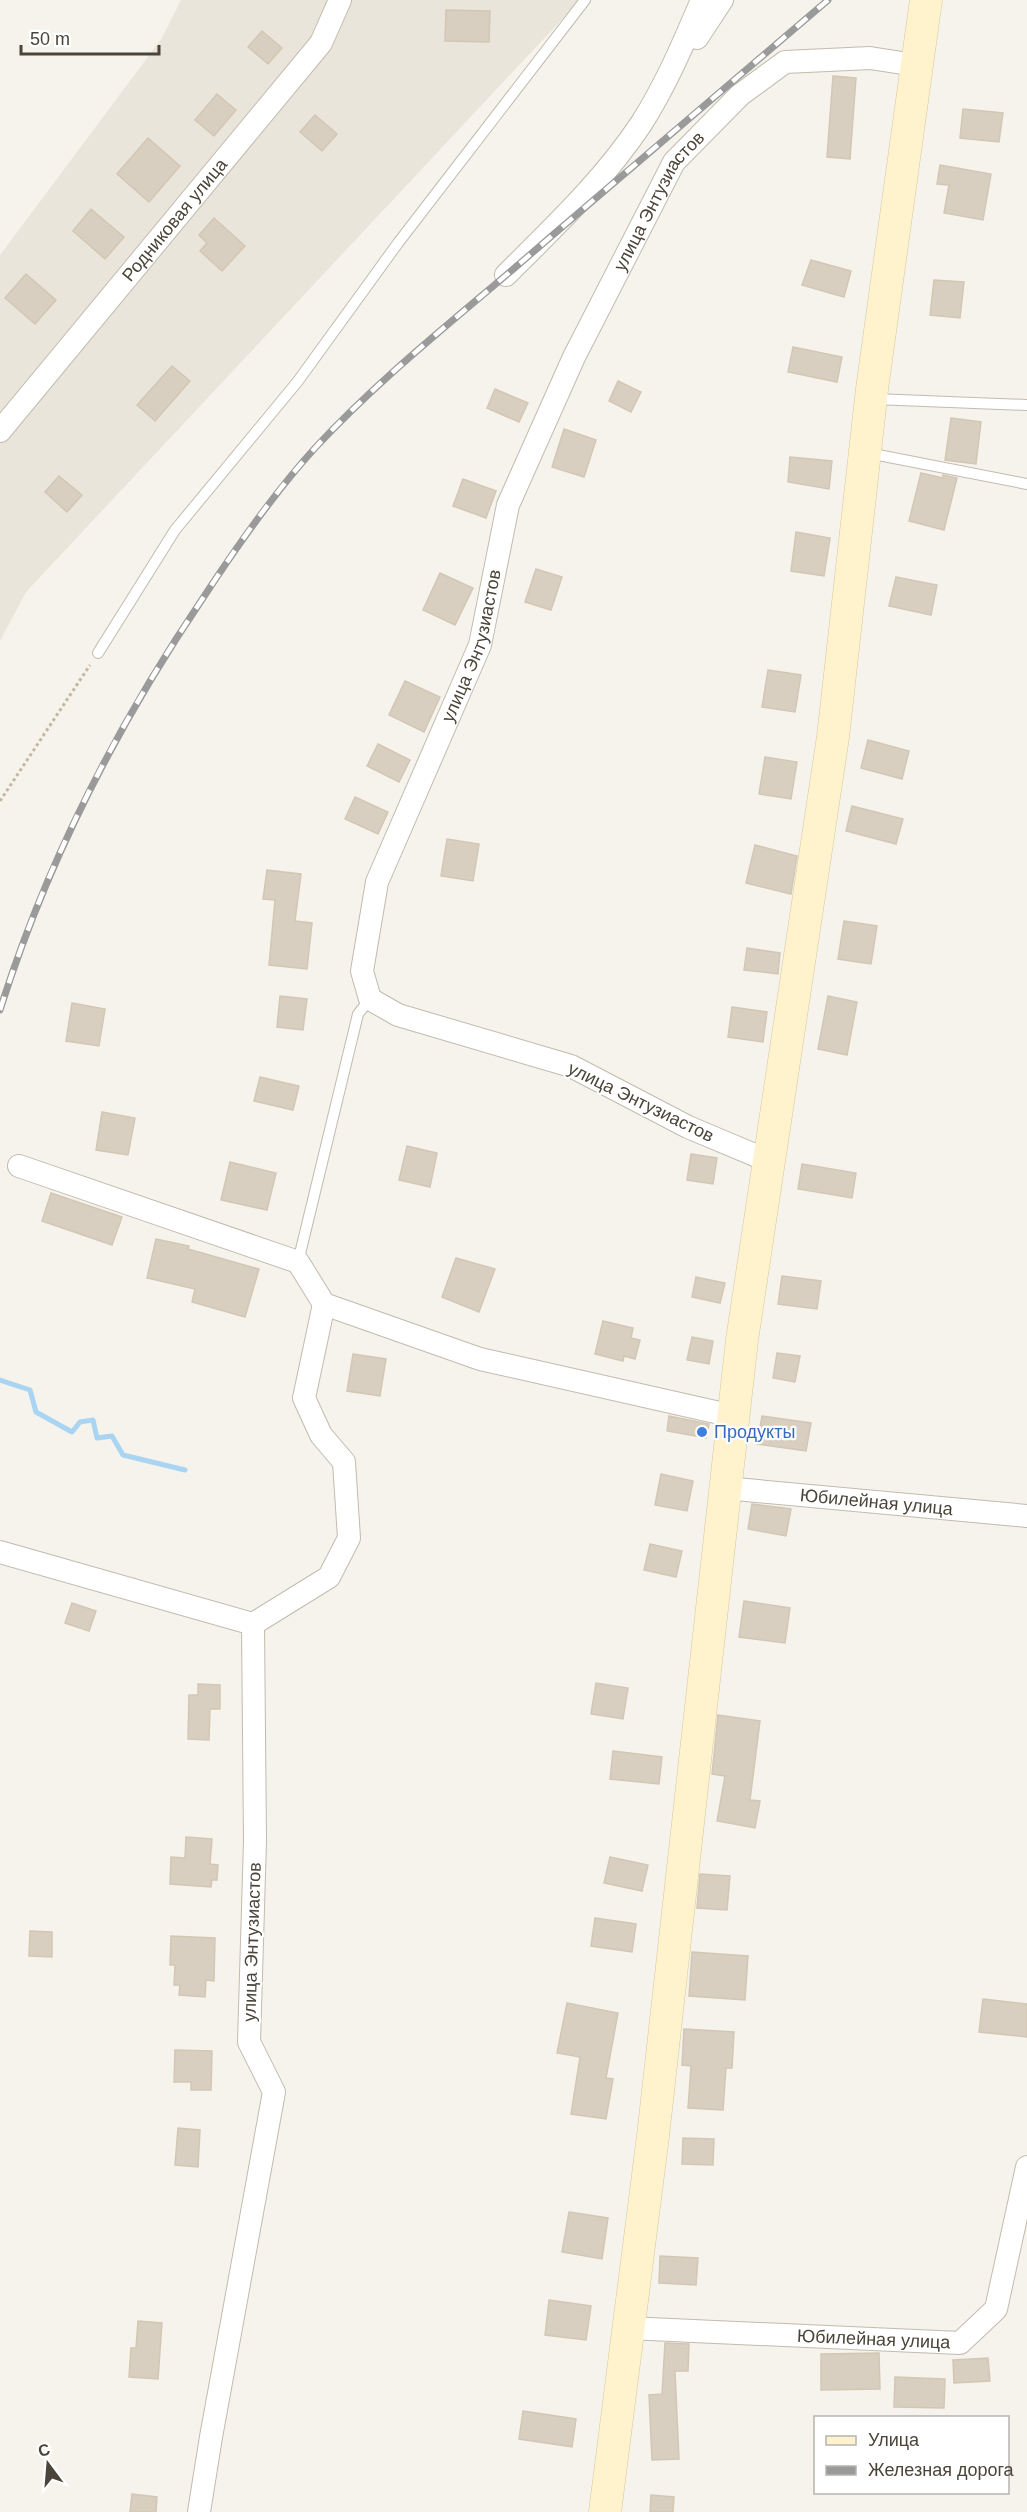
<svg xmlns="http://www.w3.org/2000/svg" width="1027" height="2512" font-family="Arial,sans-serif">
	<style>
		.residential { fill: #eae5da }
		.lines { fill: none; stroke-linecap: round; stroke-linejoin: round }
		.stream { stroke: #a9d4f2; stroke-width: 5 }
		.building { fill: #d8cfc1; stroke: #d3c7b4; stroke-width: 1.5 }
		.lane-casing { stroke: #c2bbae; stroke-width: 12 }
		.street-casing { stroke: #c2bbae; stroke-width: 24 }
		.secondary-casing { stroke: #d6c79b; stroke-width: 33 }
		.path { stroke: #c4b79f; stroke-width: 3; stroke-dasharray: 3 3; stroke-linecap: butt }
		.lane { stroke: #fff; stroke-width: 10 }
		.street { stroke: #fff; stroke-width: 22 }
		.secondary { stroke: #fff3cd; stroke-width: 32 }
		.rail-casing { stroke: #9a9a9a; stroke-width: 7 }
		.rail { stroke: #fff; stroke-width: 4.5; stroke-dasharray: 14; stroke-linecap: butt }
		.shop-dot { fill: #3f7fe0; stroke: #fff; stroke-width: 2 }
		.labels { text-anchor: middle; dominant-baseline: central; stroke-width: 4.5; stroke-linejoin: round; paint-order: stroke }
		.street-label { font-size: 18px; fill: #4b4439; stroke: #fff }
		.shop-label { font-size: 18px; fill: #366cbe; stroke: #fff; text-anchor: start }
	</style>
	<rect width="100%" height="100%" fill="#f6f3ec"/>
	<path class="residential" d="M181 0H580L26 592 0 641V255L162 38Z"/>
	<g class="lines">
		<path class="stream" d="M0 1380 30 1390 36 1412 72 1432 80 1422 93 1420 97 1438 112 1436 123 1455 185 1470"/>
	</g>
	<g class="building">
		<path d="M446 10 490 11 489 42 445 41Z"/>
		<path d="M262 31 282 48 268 64 248 47Z"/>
		<path d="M833 76 856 78 850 159 827 157Z"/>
		<path d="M217 94 236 110 214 136 195 120Z"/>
		<path d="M963 109 1003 113 999 142 960 138Z"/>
		<path d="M315 115 337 134 322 151 300 132Z"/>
		<path d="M148 138 180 166 149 202 117 174Z"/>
		<path d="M940 165 991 174 983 220 944 213 949 185 937 184Z"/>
		<path d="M91 209 124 237 105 259 73 231Z"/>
		<path d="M214 218 245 246 222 271 200 251 207 243 199 235Z"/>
		<path d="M811 260 851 271 844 297 802 285Z"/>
		<path d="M26 274 56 300 35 324 5 298Z"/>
		<path d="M934 280 964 282 960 318 930 315Z"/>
		<path d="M793 347 842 357 837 382 788 372Z"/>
		<path d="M172 366 190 381 155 421 137 405Z"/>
		<path d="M618 381 641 392 631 412 609 401Z"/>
		<path d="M495 389 528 403 519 422 487 408Z"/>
		<path d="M951 418 981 422 976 464 945 460Z"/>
		<path d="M564 429 596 440 584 477 552 467Z"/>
		<path d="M790 457 832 461 829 489 788 482Z"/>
		<path d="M921 473 943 478V475L957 478 944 530 909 521Z"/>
		<path d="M59 476 82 495 67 512 45 492Z"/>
		<path d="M463 479 496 491 486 518 453 506Z"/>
		<path d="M796 532 830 538 824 576 791 571Z"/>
		<path d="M536 569 562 577 551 610 525 602Z"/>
		<path d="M440 573 473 588 455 625 423 610Z"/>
		<path d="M896 577 937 585 931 615 889 606Z"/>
		<path d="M768 670 801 675 795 712 762 707Z"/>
		<path d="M405 681 440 697 424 732 389 715Z"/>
		<path d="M868 740 909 751 902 779 861 768Z"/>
		<path d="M378 744 410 760 399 782 367 766Z"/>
		<path d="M765 757 797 762 791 799 759 794Z"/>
		<path d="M355 797 388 812 378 834 345 819Z"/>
		<path d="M852 806 903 819 896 844 846 831Z"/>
		<path d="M447 839 479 844 473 881 441 876Z"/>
		<path d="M755 845 797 856 791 894 746 883Z"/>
		<path d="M267 870 301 874 295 921 312 923 307 969 269 965 275 900 263 899Z"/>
		<path d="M844 921 877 926 871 964 838 959Z"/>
		<path d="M747 948 780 953 778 974 744 970Z"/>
		<path d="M280 996 307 999 303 1030 277 1027Z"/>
		<path d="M828 996 857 1002 847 1055 818 1049Z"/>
		<path d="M72 1003 105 1009 99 1046 66 1041Z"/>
		<path d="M732 1007 767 1012 763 1042 728 1037Z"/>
		<path d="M260 1077 299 1086 293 1110 254 1101Z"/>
		<path d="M102 1112 135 1118 128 1155 96 1150Z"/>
		<path d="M407 1146 437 1153 430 1187 399 1180Z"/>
		<path d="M691 1154 717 1158 713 1184 687 1180Z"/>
		<path d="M230 1162 276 1173 267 1210 221 1200Z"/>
		<path d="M802 1164 856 1173 852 1198 798 1189Z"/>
		<path d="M51 1193 122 1217 112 1245 42 1221Z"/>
		<path d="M156 1239 189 1246 188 1249 259 1269 245 1317 192 1302 195 1289 147 1278Z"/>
		<path d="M456 1258 495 1269 479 1312 442 1297Z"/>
		<path d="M782 1276 821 1281 817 1309 778 1304Z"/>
		<path d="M696 1277 725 1283 720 1303 692 1297Z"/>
		<path d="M603 1321 633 1328 631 1338 640 1340 635 1359 624 1356 623 1361 595 1354Z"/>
		<path d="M692 1337 713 1341 709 1364 687 1360Z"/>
		<path d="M777 1353 800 1356 795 1382 773 1378Z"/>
		<path d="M353 1354 386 1359 380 1396 347 1391Z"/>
		<path d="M669 1416 709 1424 706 1438 667 1431Z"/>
		<path d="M762 1416 811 1423 806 1451 757 1444Z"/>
		<path d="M661 1474 693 1481 687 1511 655 1505Z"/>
		<path d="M752 1504 791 1509 786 1536 748 1529Z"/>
		<path d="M650 1544 682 1551 676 1577 644 1570Z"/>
		<path d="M744 1601 790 1608 785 1643 739 1637Z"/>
		<path d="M72 1603 96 1611 89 1631 65 1623Z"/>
		<path d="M596 1683 628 1688 623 1719 591 1714Z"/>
		<path d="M198 1684 220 1685V1709H210L209 1740 188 1739 189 1695H198Z"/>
		<path d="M718 1715 760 1721 750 1800 760 1801 755 1828 717 1821 725 1776 712 1774Z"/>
		<path d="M613 1751 662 1757 659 1784 610 1779Z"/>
		<path d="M186 1837 212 1839 210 1864 218 1865 217 1880H212L211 1887 170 1884 171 1857 185 1858Z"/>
		<path d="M610 1857 648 1865 642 1891 604 1883Z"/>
		<path d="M700 1874 730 1876 727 1910 697 1908Z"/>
		<path d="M595 1918 636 1924 632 1952 591 1946Z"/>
		<path d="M30 1931 52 1932V1957L29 1956Z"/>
		<path d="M171 1936 215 1938 214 1981 206 1980 205 1997 179 1995 180 1985H174L175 1965H170Z"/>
		<path d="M692 1952 748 1956 745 2000 689 1996Z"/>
		<path d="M983 1999 1027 2004V2037L979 2032Z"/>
		<path d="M567 2003 618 2013 606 2078 613 2079 606 2119 571 2114 580 2057 557 2053Z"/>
		<path d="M684 2029 734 2032 732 2068H726L723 2110 688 2108 691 2066 682 2065Z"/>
		<path d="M175 2050 212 2051 211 2090H191V2082H174Z"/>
		<path d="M178 2128 200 2130 198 2167 175 2165Z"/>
		<path d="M683 2138 714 2139 713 2165 682 2164Z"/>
		<path d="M569 2212 608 2218 602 2259 562 2252Z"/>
		<path d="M660 2256 698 2258 696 2285 659 2283Z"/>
		<path d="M549 2300 591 2306 586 2340 545 2335Z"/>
		<path d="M138 2321 162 2323 158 2379 129 2377 131 2348H136Z"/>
		<path d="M665 2343 689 2344 688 2371H675L679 2459 652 2460 649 2395 662 2394Z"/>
		<path d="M879 2353 880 2389 821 2390V2354Z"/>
		<path d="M988 2358 990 2381 954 2383 953 2360Z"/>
		<path d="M895 2377 945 2379 944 2408 894 2407Z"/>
		<path d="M523 2411 576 2419 572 2447 519 2439Z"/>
		<path d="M132 2494 157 2497 156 2512H130Z"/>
		<path d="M651 2495 674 2497 673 2512H650Z"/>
	</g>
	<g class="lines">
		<g class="lane-casing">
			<g id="lane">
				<path d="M874 399 1027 405"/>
				<path d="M868 453 1027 484"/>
				<path d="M98 653 175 530 298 381 398 243 585 0"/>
				<path d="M298 1262 358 1014 370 999"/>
			</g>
		</g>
		<g class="street-casing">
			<g id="street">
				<path d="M697 38 722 0"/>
				<path d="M506 275C554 227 603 181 641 124 666 85 684 42 702 0"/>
				<path id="s1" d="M0 431 321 43 340 0"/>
				<path id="s2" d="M769 1161 688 1127 571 1066 398 1015 370 999 362 971 377 882 480 645 508 505 574 357 674 162 740 95 785 62 870 58 915 65"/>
				<path d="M19 1166 298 1262 324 1304 480 1359 733 1416"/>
				<path id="s3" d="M725 1488 1027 1516"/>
				<path d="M0 1552 253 1624 255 1841 249 2042 274 2092 211 2437 199 2512"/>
				<path d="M253 1624 329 1577 349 1538 344 1462 321 1435 304 1398 324 1304"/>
				<path id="s4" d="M628 2328 960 2343 996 2309 1027 2167"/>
			</g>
		</g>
		<g class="secondary-casing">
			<path id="secondary" d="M605 2512 653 2136 742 1340 833 737 872 389 926 0"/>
		</g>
		<path class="path" d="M0 801 90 665"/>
		<use href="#lane" class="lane"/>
		<use href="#street" class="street"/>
		<use href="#secondary" class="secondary"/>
		<g class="rail-casing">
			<path id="rail" d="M0 1010C47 861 116 727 203 598 237 546 273 494 315 448 377 381 449 324 518 265 621 176 725 88 828 0"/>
		</g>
		<use href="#rail" class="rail"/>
	</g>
	<circle class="shop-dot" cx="702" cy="1432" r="6"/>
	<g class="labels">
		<g class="street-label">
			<text stroke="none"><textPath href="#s2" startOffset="1293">улица Энтузиастов</textPath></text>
			<text stroke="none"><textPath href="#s1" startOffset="274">Родниковая улица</textPath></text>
			<text stroke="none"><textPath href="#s2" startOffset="807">улица Энтузиастов</textPath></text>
			<text transform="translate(641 1102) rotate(26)">улица Энтузиастов</text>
			<text stroke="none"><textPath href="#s3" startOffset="152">Юбилейная улица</textPath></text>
			<text transform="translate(252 1942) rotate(-88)">улица Энтузиастов</text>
			<text stroke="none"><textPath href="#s4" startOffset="246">Юбилейная улица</textPath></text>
		</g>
		<g class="shop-label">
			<text x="714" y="1432">Продукты</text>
		</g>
	</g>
	<rect x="814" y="2416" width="195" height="78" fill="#ffffff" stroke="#b7b4b0" stroke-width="1.5"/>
	<rect x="826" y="2436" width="30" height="9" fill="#fff3cd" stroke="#b7b4b0" stroke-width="1.5"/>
	<text x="868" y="2446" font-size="18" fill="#4b4439">Улица</text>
	<rect x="826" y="2466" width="30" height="9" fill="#9a9a9a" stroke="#b7b4b0" stroke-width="1.5"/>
	<text x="868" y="2476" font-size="18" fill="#4b4439">Железная дорога</text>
	<g transform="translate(48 2464) rotate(344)" stroke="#ffffff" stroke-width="4.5" paint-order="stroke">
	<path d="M0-4.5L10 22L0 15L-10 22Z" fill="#4b4439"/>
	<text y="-9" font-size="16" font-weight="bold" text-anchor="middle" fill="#4b4439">С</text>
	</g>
	<path d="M21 45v9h138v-9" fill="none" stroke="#4b4439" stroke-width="3"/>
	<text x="30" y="45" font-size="18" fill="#4b4439" stroke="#ffffff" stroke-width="4.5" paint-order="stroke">50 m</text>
</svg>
